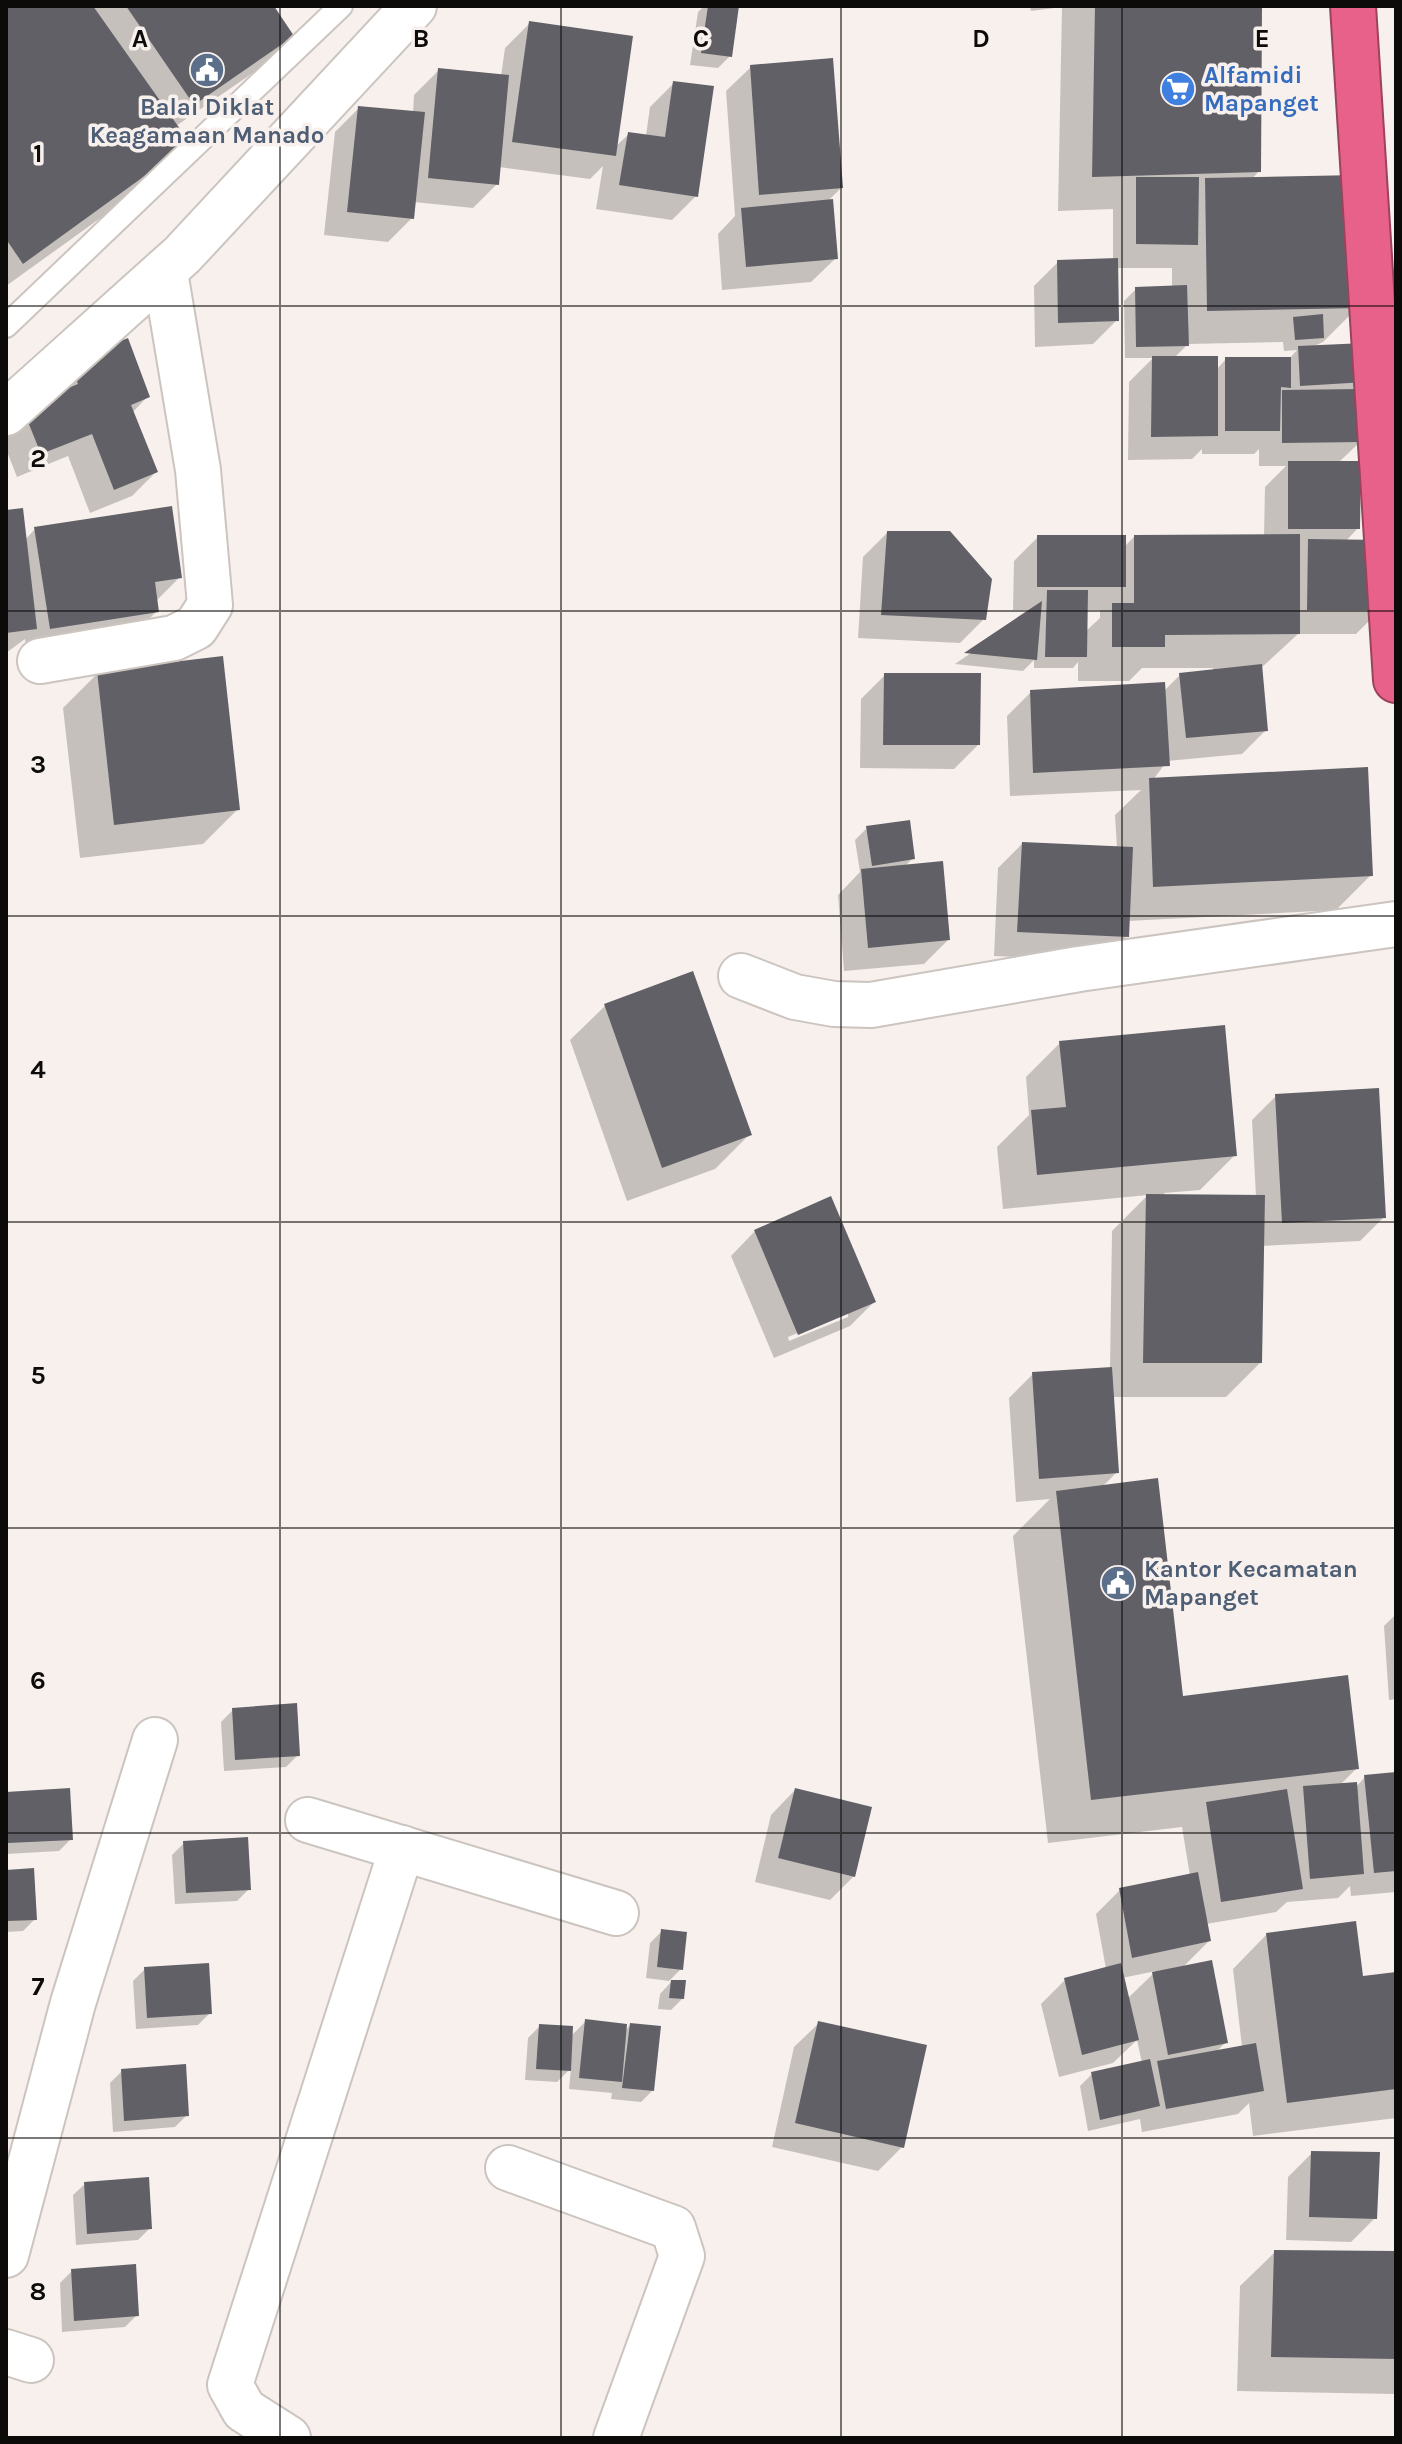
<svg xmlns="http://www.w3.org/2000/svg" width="1402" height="2444" font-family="Karla,sans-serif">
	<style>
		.shadow { fill: #0003; fill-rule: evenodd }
		.building { fill: #616067 }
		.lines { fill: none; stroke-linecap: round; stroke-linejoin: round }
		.lane-casing { stroke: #cbc4bf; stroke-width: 26 }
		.street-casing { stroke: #cbc4bf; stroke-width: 48 }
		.highway-casing { stroke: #9b435d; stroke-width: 48 }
		.lane { stroke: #fff; stroke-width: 22 }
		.street { stroke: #fff; stroke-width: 44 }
		.highway { stroke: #e8618a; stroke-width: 44 }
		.grid { fill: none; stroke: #0d0b09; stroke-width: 2; stroke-opacity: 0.55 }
		.labels { text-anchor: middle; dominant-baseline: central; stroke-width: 7; stroke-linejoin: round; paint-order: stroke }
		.shop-label { font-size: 24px; font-weight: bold; fill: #366cbe; stroke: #f8f0ec; text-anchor: start }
		.service-label { font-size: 24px; font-weight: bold; fill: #4e5e75; stroke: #f8f0ec }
		.grid-label { font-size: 26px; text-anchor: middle; font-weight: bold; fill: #0d0b09; stroke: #f8f0ec; stroke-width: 7; stroke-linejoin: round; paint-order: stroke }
	</style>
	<rect width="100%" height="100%" fill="#f8f0ec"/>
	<g class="shadow">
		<path d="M6 6H272L292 35 257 70 176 126 188 143 145 186 6 286Z"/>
		<path d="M704 6H737L730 56 718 68 690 65 698 12Z"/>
		<path d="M1030 6H1260L1259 171 1252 179 1358 307 1323 342 1312 347 1363 345 1360 442 1338 463 1358 528 1345 542 1381 609 1356 634H1298L1261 668 1266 730 1242 754 1167 761 1153 780 1371 875 1336 910 1128 921 1127 936 1103 960 994 956 998 868 1022 844 1117 848 1115 815 1141 790 1010 796 1007 716 1031 692 1164 691 1180 675 1213 671V668H1142L1129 681H1078V662L1073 668H1034V660L1023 671 955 664 1033 610H1013L1014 561 1038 537 1124 547 1134 537 1264 536 1265 487 1286 466H1259V449L1254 454H1202V449L1192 459 1128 460 1129 382 1153 358H1125L1124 301 1136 289 1172 288V268H1117V320L1093 344 1035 347 1034 286 1058 262 1113 261V209L1058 211 1062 7 1031 11ZM1283 342 1284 351 1297 350 1289 359H1226L1216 370 1174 358 1188 344ZM1086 610H1100V618L1085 632Z"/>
		<path d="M529 24 615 147 629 134 646 136 650 107 674 83 696 196 672 220 596 209 603 166 590 179 499 167 497 184 473 208 414 202 412 218 388 242 324 235 335 132 359 108 413 113 414 95 438 71 501 76 505 48Z"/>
		<path d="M751 67 841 188 827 202 836 258 811 282 722 290 718 234 735 216 726 91Z"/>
		<path d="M70 363 148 396 132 413 156 472 132 496 90 513 68 456 17 477 6 449V426Z"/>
		<path d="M6 512 25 540 35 529 180 577 155 602 157 611 133 635 27 652 25 639 6 653Z"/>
		<path d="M887 533 984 619 960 643 858 638 863 557Z"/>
		<path d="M98 673 238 809 203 844 80 858 63 708Z"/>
		<path d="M885 675 978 745 954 769 860 768 861 699Z"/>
		<path d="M867 828 913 858 905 866 948 940 924 964 844 971 838 895 860 872 855 840Z"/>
		<path d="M605 1006 750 1134 715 1169 627 1201 570 1040Z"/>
		<path d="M1060 1043 1235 1155 1200 1190 1164 1193V1196L1256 1197 1252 1120 1276 1096 1384 1217 1360 1241 1262 1246 1260 1363 1226 1397H1112L1117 1472 1102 1487 1181 1698 1357 1768 1340 1785 1356 1787 1365 1777 1396 1774V1892L1351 1896 1350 1886 1338 1898 1287 1902 1276 1912 1206 1924 1209 1941 1182 1968 1226 2042 1216 2052 1242 2047 1233 1969 1267 1934 1362 1978 1396 1974V2118L1253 2136 1249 2103 1238 2114 1142 2132 1140 2119 1088 2131 1080 2086 1092 2074 1142 2063 1137 2040 1113 2063 1059 2077 1041 2004 1065 1980 1106 1969 1096 1914 1120 1890 1190 1876 1182 1827 1048 1843 1013 1536 1050 1499 1016 1502 1009 1398 1033 1374 1110 1369 1112 1231 1148 1195 1003 1209 997 1147 1029 1115 1026 1077ZM1156 1971 1127 1999 1122 1978Z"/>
		<path d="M755 1231 874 1302 850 1326 774 1358 731 1256ZM848 1312V1317L789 1341 788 1337Z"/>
		<path d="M1396 1614V1699L1389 1700 1384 1626Z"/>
		<path d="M233 1710 298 1755 286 1767 224 1771 221 1722Z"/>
		<path d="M68 1790 71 1839 59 1851 6 1854V1794Z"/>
		<path d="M795 1790 854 1876 830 1900 755 1882 771 1815Z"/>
		<path d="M184 1843 249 1889 237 1901 175 1904 172 1855Z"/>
		<path d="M6 1872 35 1919 23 1931 6 1932Z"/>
		<path d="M662 1931 681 1969 669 1981 646 1978 650 1943Z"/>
		<path d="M145 1969 210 2013 198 2025 136 2029 133 1981Z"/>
		<path d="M671 1982 683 1998 671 2010 658 2009 660 1994Z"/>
		<path d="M586 2021 625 2031 630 2025 652 2091 641 2102 611 2099 612 2093 569 2089 571 2068 557 2082 525 2080 528 2038 540 2026 571 2036Z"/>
		<path d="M819 2023 902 2147 878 2171 772 2147 794 2047Z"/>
		<path d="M122 2071 187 2115 175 2127 113 2132 110 2083Z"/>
		<path d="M1312 2153 1375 2218 1351 2242 1286 2240 1288 2177Z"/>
		<path d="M85 2184 150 2228 138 2240 76 2245 73 2195Z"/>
		<path d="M1275 2252 1396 2253 1394 2394 1237 2391 1240 2286Z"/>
		<path d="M72 2271 137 2315 125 2327 62 2332 60 2283Z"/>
	</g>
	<g class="building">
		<path d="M6 6H93L190 143 23 264 6 239Z"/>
		<path d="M126 6H274L294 36 194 105Z"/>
		<path d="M708 6H739L732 57 701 53Z"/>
		<path d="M1095 6H1262L1261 172 1092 177Z"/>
		<path d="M529 21 633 36 616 156 512 142Z"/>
		<path d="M833 58 843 188 759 195 750 65Z"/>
		<path d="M438 68 509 75 499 185 428 178Z"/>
		<path d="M673 81 714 86 698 197 619 185 628 132 665 137Z"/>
		<path d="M358 106 425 112 414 219 347 212Z"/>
		<path d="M1358 175 1360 308 1207 311 1205 178Z"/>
		<path d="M1136 177H1199L1198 245 1136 244Z"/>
		<path d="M833 199 838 259 746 267 741 208Z"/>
		<path d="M1118 258 1119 321 1058 323 1057 260Z"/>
		<path d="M1187 285 1189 346 1136 347 1135 287Z"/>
		<path d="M1323 314 1324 338 1295 340 1293 317Z"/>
		<path d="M128 338 150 397 131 405 158 472 114 490 92 434 41 454 22 407 78 384 69 361Z"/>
		<path d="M1365 343 1366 382 1300 386 1298 346Z"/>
		<path d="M1152 356H1218V436L1151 437Z"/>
		<path d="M1225 357H1291V388L1281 387 1280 431H1225Z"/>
		<path d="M1361 389 1362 442 1282 443V390Z"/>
		<path d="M1288 461H1361L1360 529H1288Z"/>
		<path d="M172 506 182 578 155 582 159 612 50 629 34 527Z"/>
		<path d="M23 508 37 629 6 633V510Z"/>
		<path d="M887 531H950L992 579 986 620 881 615Z"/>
		<path d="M1300 534V634L1165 635V647H1112V603H1134V535Z"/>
		<rect x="1037" y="535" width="89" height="52"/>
		<path d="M1308 539 1384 540 1383 610H1307Z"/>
		<path d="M1047 590H1088L1087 657H1045Z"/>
		<path d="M1042 601 1037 660 964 653Z"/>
		<path d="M223 656 240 810 114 825 97 671Z"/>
		<path d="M1262 664 1268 731 1186 738 1179 673Z"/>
		<path d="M884 673H981L980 745H883Z"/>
		<path d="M1165 682 1170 766 1033 773 1030 690Z"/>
		<path d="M1368 767 1373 876 1153 887 1149 778Z"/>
		<path d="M910 820 915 859 872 866 866 826Z"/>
		<path d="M1022 842 1133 847 1129 937 1017 932Z"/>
		<path d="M943 861 950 940 868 948 861 869Z"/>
		<path d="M693 971 752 1135 662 1168 604 1004Z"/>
		<path d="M1225 1025 1237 1156 1037 1175 1031 1110 1066 1107 1059 1041Z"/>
		<path d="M1379 1088 1386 1218 1282 1223 1275 1094Z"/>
		<path d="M1146 1194 1265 1195 1262 1363H1143Z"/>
		<path d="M831 1196 876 1302 798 1335 754 1230Z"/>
		<path d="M1112 1367 1119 1473 1039 1479 1032 1372Z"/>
		<path d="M1158 1478 1183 1696 1348 1675 1359 1769 1091 1800 1056 1491Z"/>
		<path d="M297 1703 300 1756 235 1760 232 1708Z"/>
		<path d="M1396 1772V1871L1374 1873 1364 1775Z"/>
		<path d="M1357 1782 1364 1874 1310 1879 1303 1786Z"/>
		<path d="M70 1788 73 1840 8 1843 6 1792Z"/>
		<path d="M795 1788 872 1807 855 1877 778 1858Z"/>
		<path d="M1287 1789 1303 1889 1221 1902 1206 1802Z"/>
		<path d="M248 1837 251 1890 186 1893 183 1841Z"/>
		<path d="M34 1868 37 1920 6 1921V1870Z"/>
		<path d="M1198 1872 1211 1941 1132 1958 1119 1888Z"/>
		<path d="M1356 1921 1363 1976 1396 1972V2089L1287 2103 1266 1933Z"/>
		<path d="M661 1929 687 1932 683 1970 657 1967Z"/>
		<path d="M1212 1960 1228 2043 1168 2055 1152 1972Z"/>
		<path d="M209 1963 212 2014 147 2018 144 1967Z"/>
		<path d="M1121 1963 1139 2040 1082 2055 1064 1978Z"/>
		<path d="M671 1980H686L684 1999 669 1998Z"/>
		<path d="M585 2019 627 2024 622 2082 579 2078Z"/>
		<path d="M818 2021 927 2045 904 2148 795 2123Z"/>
		<path d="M630 2023 661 2026 654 2091 622 2088Z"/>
		<path d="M539 2024 573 2026 571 2071 536 2069Z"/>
		<path d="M1256 2043 1264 2091 1166 2109 1157 2061Z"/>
		<path d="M1150 2059 1160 2106 1100 2120 1091 2072Z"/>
		<path d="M186 2064 189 2116 124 2121 121 2069Z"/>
		<path d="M1311 2151 1380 2152 1377 2219 1309 2217Z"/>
		<path d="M149 2177 152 2229 87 2234 84 2182Z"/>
		<path d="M1274 2250 1396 2251V2359L1271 2357Z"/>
		<path d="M136 2264 139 2316 74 2321 71 2269Z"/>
	</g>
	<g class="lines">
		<g class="lane-casing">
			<path id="lane" d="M6 326 341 6"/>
		</g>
		<g class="street-casing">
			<g id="street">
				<path d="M6 413 182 255 414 6"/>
				<path d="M40 661 174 638 196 627 210 605 198 470 165 272"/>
				<path d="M741 976 795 997 834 1004 871 1005 1079 969 1396 924"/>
				<path d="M308 1820 616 1913"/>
				<path d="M508 2168 673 2228 682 2256 616 2438"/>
				<path d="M6 2255 73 2003 155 1740"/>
				<path d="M6 2352 31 2360"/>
				<path d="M288 2438 244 2410 230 2385 402 1848"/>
			</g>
		</g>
		<g class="highway-casing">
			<path id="highway" d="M1353 6 1396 680"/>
		</g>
		<use href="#lane" class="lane"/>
		<use href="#street" class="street"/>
		<use href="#highway" class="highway"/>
	</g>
	<path class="grid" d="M280 6V2438M561 6V2438M841 6V2438M1122 6V2438M6 306H1396M6 611H1396M6 916H1396M6 1222H1396M6 1528H1396M6 1833H1396M6 2138H1396"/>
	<defs>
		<g id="civic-disc" transform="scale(1.8)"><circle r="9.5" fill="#5c6f8a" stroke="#f8f0ec"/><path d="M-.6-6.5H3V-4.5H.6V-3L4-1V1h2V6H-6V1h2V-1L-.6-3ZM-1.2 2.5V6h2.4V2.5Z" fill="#fff"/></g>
		<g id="supermarket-disc" transform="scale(1.8)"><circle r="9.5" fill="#3f7fe0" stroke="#f8f0ec"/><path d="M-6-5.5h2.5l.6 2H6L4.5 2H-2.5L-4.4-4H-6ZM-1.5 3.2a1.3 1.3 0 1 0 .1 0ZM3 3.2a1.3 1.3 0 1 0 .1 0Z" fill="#fff"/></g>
	</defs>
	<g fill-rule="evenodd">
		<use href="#civic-disc" x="207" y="70"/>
		<use href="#supermarket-disc" x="1178" y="89"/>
		<use href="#civic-disc" x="1118" y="1583"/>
	</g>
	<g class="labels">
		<g class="shop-label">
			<text x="1204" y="75">Alfamidi<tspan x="1204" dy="28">Mapanget</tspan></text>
		</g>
		<g class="service-label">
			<text x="207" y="107">Balai Diklat<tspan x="207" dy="28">Keagamaan Manado</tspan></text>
			<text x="1144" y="1569" text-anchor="start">Kantor Kecamatan<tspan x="1144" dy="28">Mapanget</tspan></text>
		</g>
	</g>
	<g class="grid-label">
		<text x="140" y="47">A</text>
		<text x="421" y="47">B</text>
		<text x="701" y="47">C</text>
		<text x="981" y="47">D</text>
		<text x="1262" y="47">E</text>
		<text x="38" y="162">1</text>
		<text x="38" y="467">2</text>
		<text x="38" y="773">3</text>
		<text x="38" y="1078">4</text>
		<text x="38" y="1384">5</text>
		<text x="38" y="1689">6</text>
		<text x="38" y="1995">7</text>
		<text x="38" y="2300">8</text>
	</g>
	<rect width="1402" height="2444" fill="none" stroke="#0d0b09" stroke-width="16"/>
</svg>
